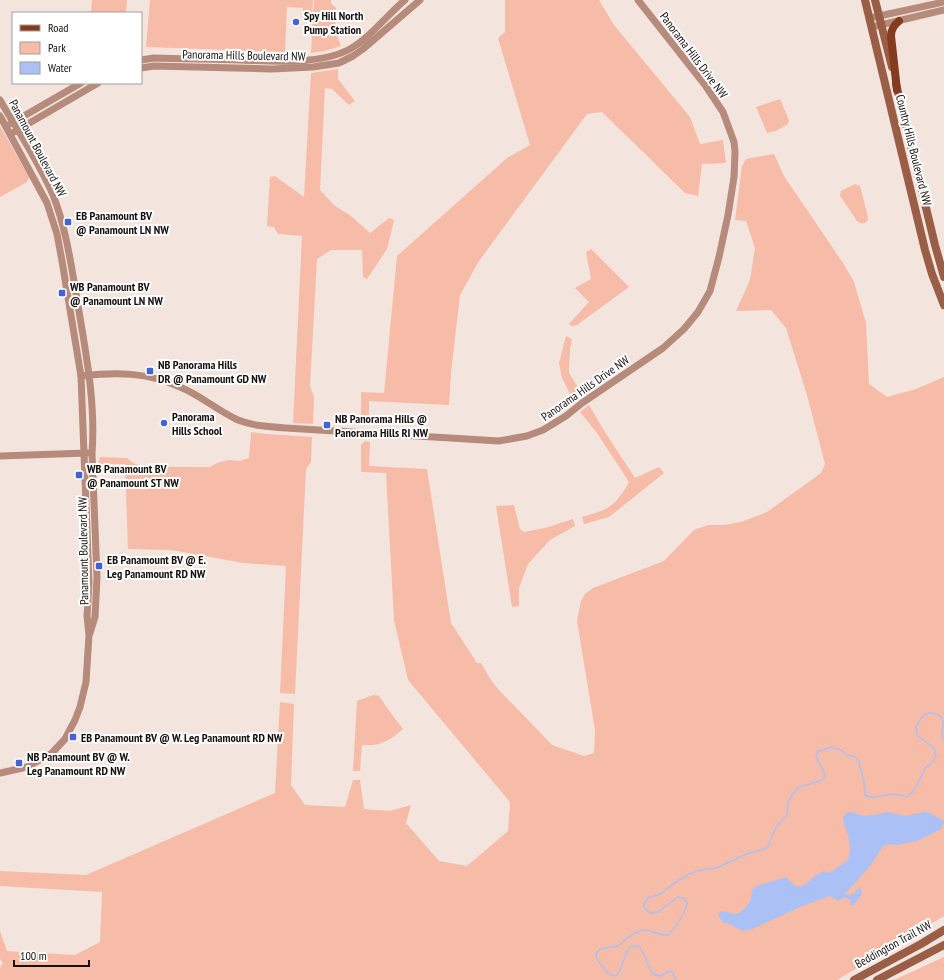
<svg xmlns="http://www.w3.org/2000/svg" width="944" height="980" font-family="'PT Sans Narrow',sans-serif">
	<style>
		.green { fill: #f6bca7 }
		.water { fill: #abc0f4 }
		.lines { fill: none; stroke-linecap: round; stroke-linejoin: round }
		.stream { stroke: #abc0f4; stroke-width: 1.5 }
		.tertiary { stroke: #b68b7b; stroke-width: 7 }
		.secondary { stroke: #9a5d46; stroke-width: 8 }
		.primary { stroke: #843b1e; stroke-width: 8 }
		.poi-dot { fill: #4262d5; stroke: #fff; stroke-width: 1.5 }
		.labels { text-anchor: middle; dominant-baseline: central; stroke-width: 4; stroke-linejoin: round; paint-order: stroke }
		.poi-label { font-size: 12px; font-weight: bold; fill: #16100e; stroke: #fff; text-anchor: start }
		.street-label { font-size: 12px; fill: #16100e; stroke: #fff }
	</style>
	<rect width="100%" height="100%" fill="#f4e4de"/>
	<g class="green">
		<path d="M92 0H127L126 13H91Z"/>
		<path d="M150 0H313L312 18 303 17V8L287 7 285 52 146 47Z"/>
		<path d="M314 0H331V3L336 8 335 30 341 46 325 51 311 53Z"/>
		<path d="M505 0H599L614 25 690 117 700 144 723 140 726 163 702 164 698 196 685 193 602 112 587 114 479 261 460 295 451 373 449 405 369 401V425H365L361 422V392L384 393 397 256 507 158 530 145 498 38 505 32Z"/>
		<path d="M338 69V79L355 101 349 105 332 89 325 88 320 190 335 206 351 216 370 233 389 218 394 220 387 249 367 279 363 277 362 250H331L317 259 310 386 314 397 313 424 293 423 302 236 278 234 274 227 267 226 270 177 275 176 304 197 311 73Z"/>
		<path d="M780 99 789 120 788 124 776 131 767 133 756 107Z"/>
		<path d="M0 126 29 177 27 182 0 197Z"/>
		<path d="M774 154 784 176 843 263 854 282 866 323 869 384 887 397 916 389 944 377V916L837 980H0V968L3 963 0 959V931L7 951 75 955 100 942 102 892 0 886V871L86 875 275 793 280 702 294 704 291 785 305 805 345 807 353 780H360L364 809 390 811 411 805 406 823 439 861 467 866 508 831 510 802 408 680 394 620 386 473 361 472V445L365 441 370 442 369 466 427 469 451 623 477 663H481L491 680 498 689 552 745 584 756 594 753 595 730 577 621 581 601 585 594 593 588 664 561 694 530 708 525H724L741 522 767 512 821 473 825 464 807 395 786 328 771 310 736 311 750 280 755 248 746 221 735 220 742 166 746 159Z"/>
		<path d="M855 184 860 186 861 189 868 218C868 224 861 225 857 221L840 196 841 191Z"/>
		<path d="M591 249 629 287 577 325 572 326 569 324 589 302 575 288 591 279 586 252Z"/>
		<path d="M566 336 572 339 570 349 569 373 583 395 574 402 562 378 559 363Z"/>
		<path d="M589 405 603 429 635 478 659 467 664 473 609 517 584 524 582 517C609 509 614 508 629 482L597 433 580 412Z"/>
		<path d="M251 432 267 434 312 437 311 462 306 469 295 694 280 693 286 566 243 563 172 550 128 549 125 464H98L100 457 127 458 133 463 142 466 177 467H210L217 463 229 460 239 461 249 458Z"/>
		<path d="M514 505 520 529 524 532 545 528 573 519 575 526 550 540 528 564 519 588V606L512 607 496 506Z"/>
		<path d="M373 695 379 696 393 716 403 729C389 741 381 746 362 745L360 771H353L357 701Z"/>
		<path d="M944 957V980H894Z"/>
	</g>
	<path class="water" d="M851 812 864 816 880 814 886 812 906 816 924 812 930 813 944 821V822L941 829 917 841 897 845 891 844 883 846 871 865 845 894 848 895 854 894 857 889 860 888 862 894 854 905H850L851 899H847L845 897 838 901 830 896 800 907 752 929 743 931 727 923H724L719 917V913L721 911 735 914 739 913 743 910 750 902 752 890 757 886 786 877 795 886C808 887 806 882 815 876 817 874 821 873 824 871L827 873 831 872 848 860C853 841 847 836 843 818L846 813Z"/>
	<g class="lines">
		<path class="stream" d="M676 980C674 976 674 971 669 971L660 976 652 974 645 957 639 946H631C623 954 624 968 616 976 609 976 606 971 602 966 599 962 594 957 597 952 600 947 612 948 617 946 626 941 633 931 644 930 652 930 659 936 668 935 675 928 686 913 687 903L683 898 678 897 658 912 651 913 646 910 644 906 645 902 648 898 662 893 673 884 689 874 705 869 716 868 749 853 765 849 768 846 776 827 787 815 788 802 792 795 799 787 820 781 825 777 823 770 816 757 818 751H822L831 747 841 750 847 755 855 757 858 759 864 782 865 795C874 800 884 794 894 794 899 794 903 796 907 797L913 792 926 767 932 763 936 756 934 749 931 746 917 735 916 727C918 723 921 717 925 714 931 711 942 714 943 722 944 729 940 733 944 740"/>
		<g class="tertiary">
			<path d="M870 18 944 2"/>
			<path d="M872 27 944 10"/>
			<path d="M141 60 154 58C183 59 211 59 240 60 272 61 319 65 348 50 368 40 387 15 405 0"/>
			<path d="M141 68 154 66 272 69 313 67 339 63 353 56 363 49 420 0"/>
			<path d="M0 100C18 131 39 162 53 195 66 228 71 264 77 299 85 349 96 401 92 453L97 577 95 617 90 633"/>
			<path d="M0 116 47 203 57 234 62 261 81 376 89 583 87 616 89 635 86 682 80 707 75 720 65 739 52 753 27 767 0 773"/>
			<path d="M10 124 81 83"/>
			<path d="M14 132 98 83"/>
			<path d="M81 376C116 372 147 372 180 387 200 395 218 411 238 420 253 426 270 427 286 428L499 441 527 436 543 430 566 416 582 403 663 348 684 329 698 312 710 291 719 257 728 215 734 177 735 152 734 142 723 112 705 85 638 0"/>
			<path d="M0 456 88 453"/>
		</g>
		<g class="secondary">
			<path d="M865 0 925 250 932 274 944 305"/>
			<path d="M875 0 892 67"/>
			<path d="M896 84 935 245 944 277"/>
			<path d="M854 980 921 944 944 930"/>
			<path d="M877 980 944 945"/>
		</g>
		<path class="primary" d="M897 90 891 36C891 29 894 25 899 21"/>
	</g>
	<g class="poi-dot">
		<circle cx="296" cy="22" r="4"/>
		<rect x="64" y="218" width="8" height="8" rx="2"/>
		<rect x="58" y="289" width="8" height="8" rx="2"/>
		<rect x="146" y="367" width="8" height="8" rx="2"/>
		<circle cx="164" cy="423" r="4"/>
		<rect x="323" y="421" width="8" height="8" rx="2"/>
		<rect x="75" y="471" width="8" height="8" rx="2"/>
		<rect x="95" y="562" width="8" height="8" rx="2"/>
		<rect x="69" y="733" width="8" height="8" rx="2"/>
		<rect x="15" y="759" width="8" height="8" rx="2"/>
	</g>
	<g class="labels">
		<g class="poi-label">
			<text x="304" y="15">Spy Hill North<tspan x="304" dy="14">Pump Station</tspan></text>
			<text x="76" y="215">EB Panamount BV<tspan x="76" dy="14">@ Panamount LN NW</tspan></text>
			<text x="70" y="286">WB Panamount BV<tspan x="70" dy="14">@ Panamount LN NW</tspan></text>
			<text x="158" y="364">NB Panorama Hills<tspan x="158" dy="14">DR @ Panamount GD NW</tspan></text>
			<text x="172" y="416">Panorama<tspan x="172" dy="14">Hills School</tspan></text>
			<text x="335" y="418">NB Panorama Hills @<tspan x="335" dy="14">Panorama Hills RI NW</tspan></text>
			<text x="87" y="468">WB Panamount BV<tspan x="87" dy="14">@ Panamount ST NW</tspan></text>
			<text x="107" y="559">EB Panamount BV @ E.<tspan x="107" dy="14">Leg Panamount RD NW</tspan></text>
			<text x="81" y="737">EB Panamount BV @ W. Leg Panamount RD NW</text>
			<text x="27" y="756">NB Panamount BV @ W.<tspan x="27" dy="14">Leg Panamount RD NW</tspan></text>
		</g>
		<g class="street-label">
			<text transform="translate(244 55) rotate(1)">Panorama Hills Boulevard NW</text>
			<text transform="translate(694 55) rotate(53)">Panorama Hills Drive NW</text>
			<text transform="translate(38 148) rotate(62)">Panamount Boulevard NW</text>
			<text transform="translate(914 150) rotate(76)">Country Hills Boulevard NW</text>
			<text transform="translate(585 388) rotate(-35)">Panorama Hills Drive NW</text>
			<text transform="translate(83 551) rotate(-91)">Panamount Boulevard NW</text>
			<text transform="translate(893 944) rotate(-29)">Beddington Trail NW</text>
		</g>
	</g>
	<rect x="12" y="12" width="130" height="72" fill="#ffffff" stroke="#a29f9f"/>
	<rect x="20" y="25" width="20" height="6" fill="#843b1e" stroke="#a29f9f"/>
	<text x="48" y="32" font-size="12" fill="#16100e">Road</text>
	<rect x="20" y="42" width="20" height="12" fill="#f6bca7" stroke="#a29f9f"/>
	<text x="48" y="52" font-size="12" fill="#16100e">Park</text>
	<rect x="20" y="62" width="20" height="12" fill="#abc0f4" stroke="#a29f9f"/>
	<text x="48" y="72" font-size="12" fill="#16100e">Water</text>
	<path d="M14 960v6h75v-6" fill="none" stroke="#16100e" stroke-width="2"/>
	<text x="20" y="960" font-size="12" fill="#16100e" stroke="#ffffff" stroke-width="3" paint-order="stroke">100 m</text>
</svg>
